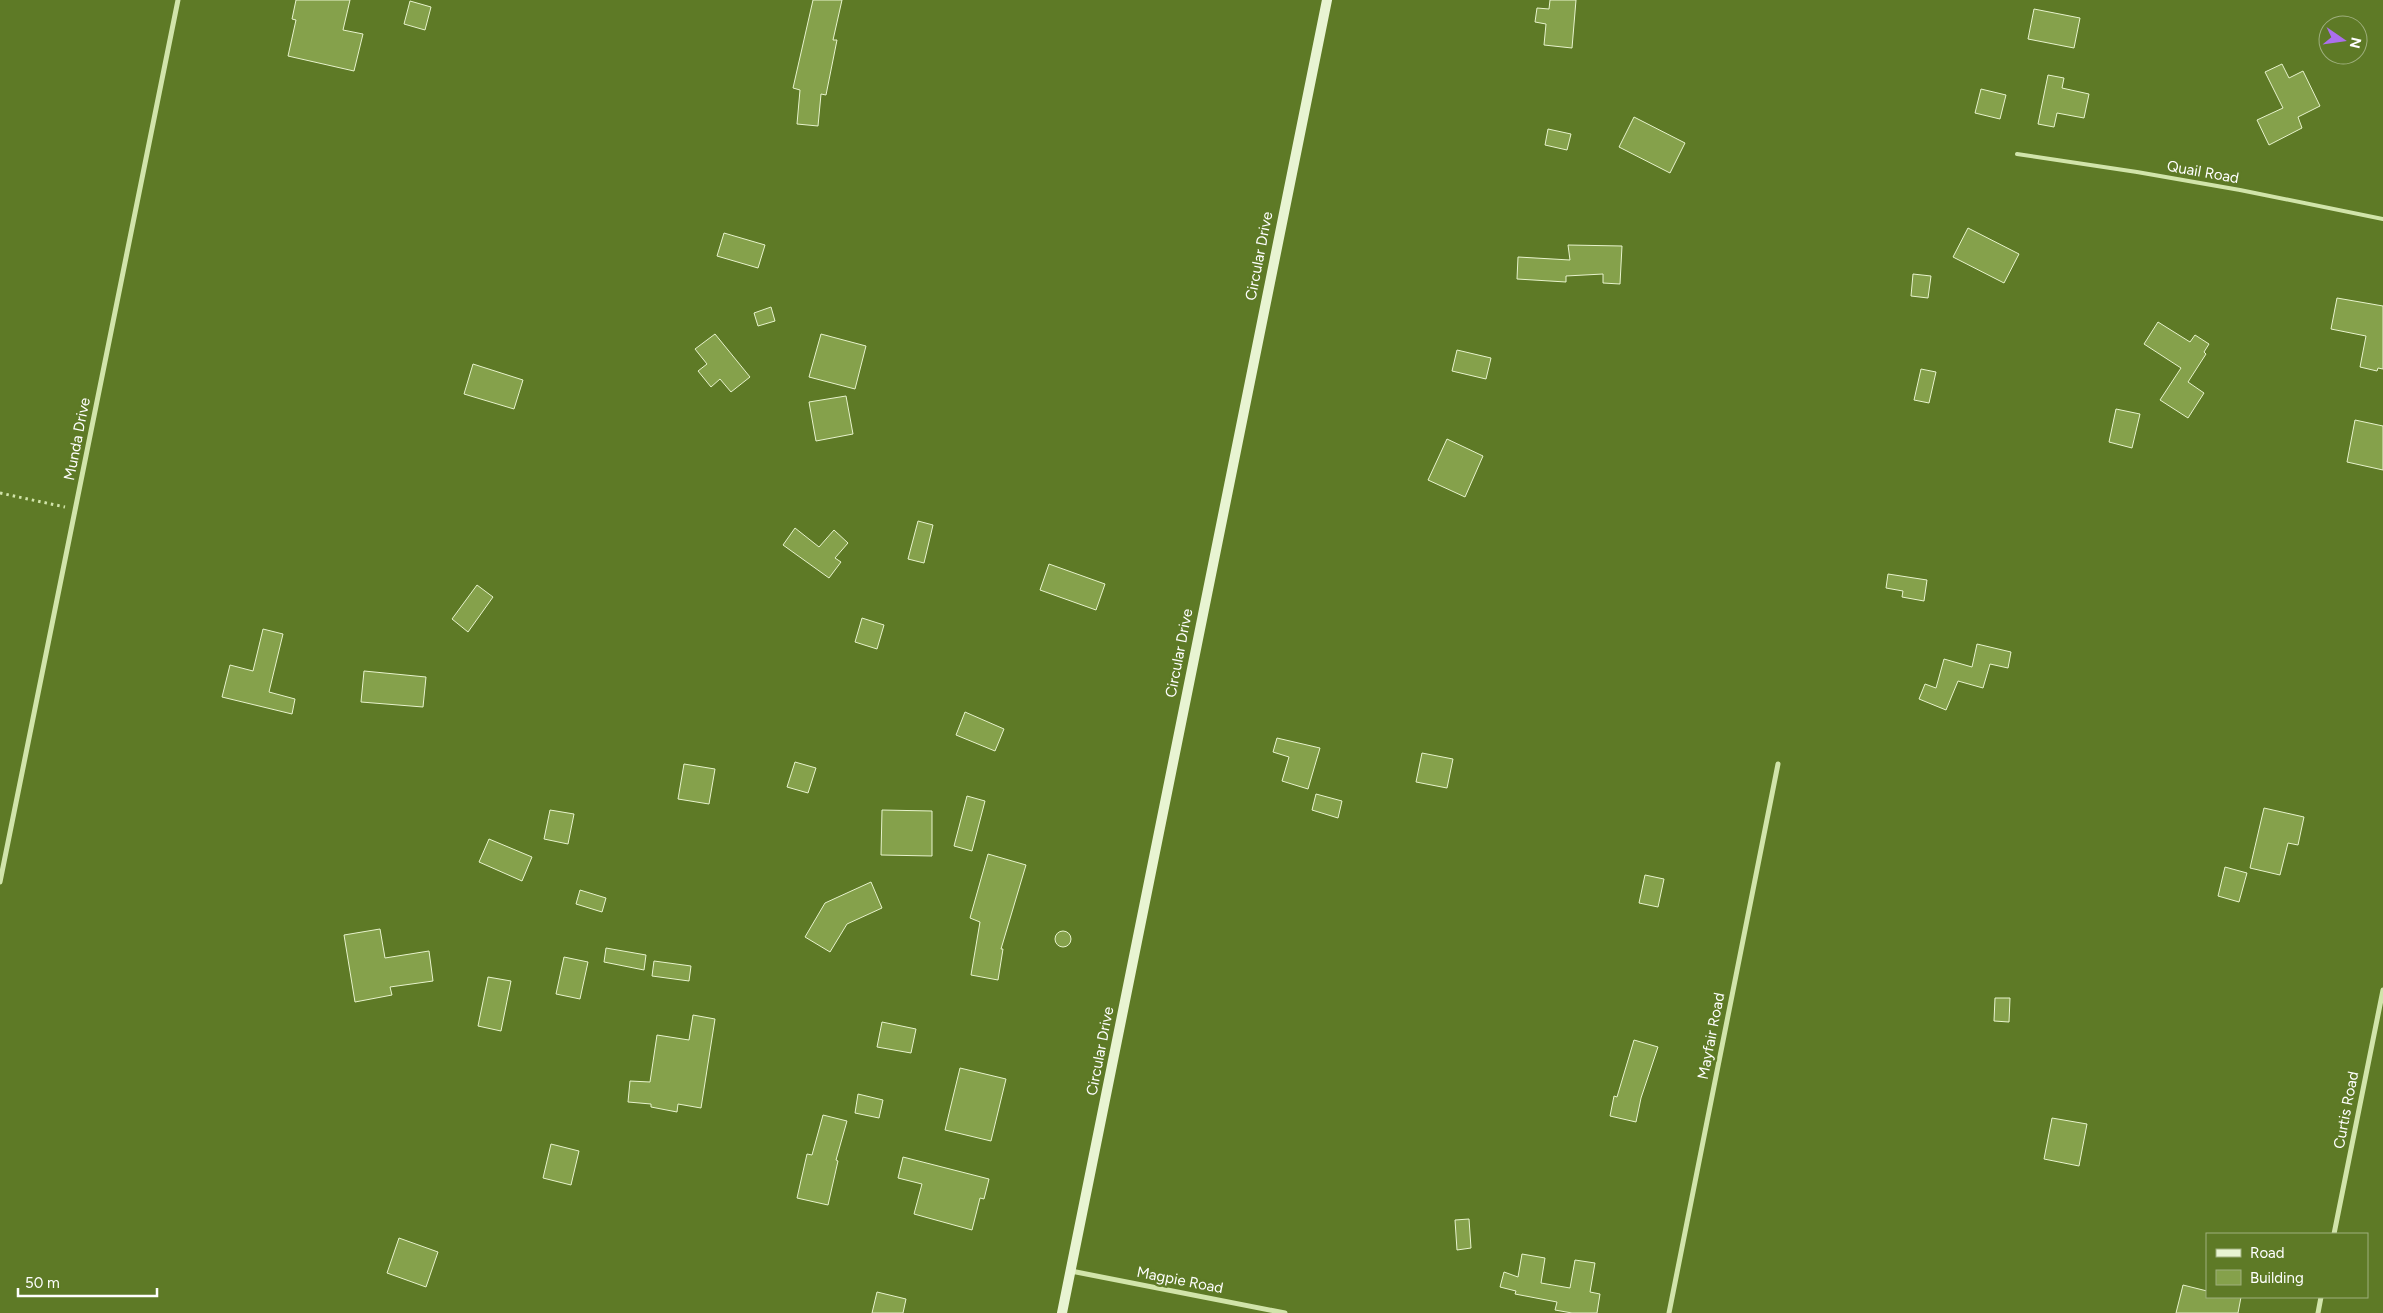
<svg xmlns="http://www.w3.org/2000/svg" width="2383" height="1313" font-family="Figtree,sans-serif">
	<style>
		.building { fill: #85a14b; stroke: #e7f3cc }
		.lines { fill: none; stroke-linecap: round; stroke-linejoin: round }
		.path { stroke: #d1e4aa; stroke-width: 3; stroke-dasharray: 2.5 4; stroke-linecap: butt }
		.lane { stroke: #d1e4aa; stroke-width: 4 }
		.street { stroke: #d1e4aa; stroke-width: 5 }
		.secondary { stroke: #e8f4d2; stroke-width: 10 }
		.labels { text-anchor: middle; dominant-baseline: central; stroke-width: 5; stroke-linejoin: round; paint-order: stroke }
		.street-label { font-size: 15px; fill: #fff; stroke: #5e7a26 }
	</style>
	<rect width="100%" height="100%" fill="#5e7a26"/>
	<g class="building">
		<path d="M296 0H350L343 30 363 34 354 71 288 56 296 20 292 19Z"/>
		<path d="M813 0H842L833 40H837L826 95 821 94 818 126 797 124 800 90 793 88Z"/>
		<path d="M1550 0H1576L1572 48 1544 45 1546 24 1535 22 1537 8 1549 9Z"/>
		<path d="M410 1 431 7 425 30 404 24Z"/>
		<path d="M2034 9 2080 18 2074 48 2028 39Z"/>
		<path d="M2282 64 2289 78 2303 71 2320 106 2298 117 2302 128 2269 145 2257 120 2283 108 2265 72Z"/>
		<path d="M2048 75 2064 78 2062 88 2089 94 2084 118 2057 113 2054 127 2038 124Z"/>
		<path d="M1981 89 2006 95 2000 119 1975 113Z"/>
		<path d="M1634 117 1685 143 1670 173 1619 147Z"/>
		<path d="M1548 129 1571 134 1567 150 1545 145Z"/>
		<path d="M1968 228 2019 254 2004 283 1953 257Z"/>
		<path d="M724 233 765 245 758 268 717 256Z"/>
		<path d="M1568 245 1622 246 1620 284 1603 283V274L1566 276V282L1517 279 1518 257 1570 260Z"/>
		<path d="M1913 274 1931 276 1928 298 1911 296Z"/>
		<path d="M2337 298 2383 306V369L2378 368 2377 371 2360 367 2366 336 2331 329Z"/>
		<path d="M771 307 775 321 758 326 754 313Z"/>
		<path d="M2158 322 2190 342 2195 335 2209 344 2204 352 2206 354 2188 382 2204 393 2188 418 2160 400 2181 368 2144 344Z"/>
		<path d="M715 334 750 377 731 392 720 379 711 387 698 371 707 364 695 349Z"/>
		<path d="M821 334 866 346 855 389 809 377Z"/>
		<path d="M1457 350 1491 358 1486 379 1452 371Z"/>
		<path d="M473 364 523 380 514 409 464 394Z"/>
		<path d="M1921 369 1936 372 1929 403 1914 400Z"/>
		<path d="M846 396 853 434 816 441 809 402Z"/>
		<path d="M2116 409 2140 414 2132 448 2109 442Z"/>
		<path d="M2355 420 2383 426V470L2347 462Z"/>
		<path d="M1447 439 1483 456 1465 497 1428 480Z"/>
		<path d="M918 521 933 525 924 563 908 559Z"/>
		<path d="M795 528 819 547 834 530 848 543 835 558 841 562 829 578 783 545Z"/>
		<path d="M1049 564 1105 584 1096 610 1040 590Z"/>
		<path d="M1888 574 1927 580 1924 601 1902 597 1903 591 1886 588Z"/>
		<path d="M477 585 493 597 468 632 452 619Z"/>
		<path d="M862 618 884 625 877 649 855 642Z"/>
		<path d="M263 629 283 634 269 692 295 699 292 714 222 697 230 665 253 671Z"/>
		<path d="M1977 644 2011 652 2008 668 1990 664 1983 688 1958 681 1946 710 1919 699 1925 684 1936 688 1944 659 1972 667Z"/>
		<path d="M364 671 426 677 423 707 361 702Z"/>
		<path d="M965 712 1004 729 995 751 956 735Z"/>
		<path d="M1277 738 1320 748 1308 789 1282 781 1289 757 1273 752Z"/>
		<path d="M1422 753 1453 759 1447 788 1416 782Z"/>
		<path d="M795 762 816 768 808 793 787 787Z"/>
		<path d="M684 764 715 769 709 804 678 799Z"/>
		<path d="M1316 794 1342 801 1338 818 1312 810Z"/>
		<path d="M967 796 985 801 972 851 954 846Z"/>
		<path d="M2264 808 2304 817 2298 845 2288 843 2280 875 2250 868Z"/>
		<path d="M550 810 574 814 568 844 544 839Z"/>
		<path d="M882 810 932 811V856L881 855Z"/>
		<path d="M489 839 532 857 522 881 479 862Z"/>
		<path d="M988 854 1026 865 1001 949H1003L998 980 971 975 980 922 970 918Z"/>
		<path d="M2225 867 2247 873 2239 902 2218 896Z"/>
		<path d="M1645 875 1664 879 1658 907 1639 903Z"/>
		<path d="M871 882 882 908 847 924 830 952 805 937 825 903Z"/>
		<path d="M580 890 606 898 602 912 576 904Z"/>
		<path d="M380 929 385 958 429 951 433 981 390 987 392 995 355 1002 344 935Z"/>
		<circle cx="1063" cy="939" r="8"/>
		<path d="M606 948 646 955 644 970 604 962Z"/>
		<path d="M564 957 588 962 580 999 556 994Z"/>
		<path d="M654 961 691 966 689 981 652 976Z"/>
		<path d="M488 977 511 981 501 1031 478 1026Z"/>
		<path d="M1995 998H2010L2009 1022 1994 1021Z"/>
		<path d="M693 1015 715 1019 701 1108 678 1104 677 1112 651 1107V1104L628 1102 630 1081 650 1082 657 1035 689 1040Z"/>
		<path d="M882 1022 916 1029 911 1053 877 1047Z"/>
		<path d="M1634 1040 1658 1047 1641 1098 1636 1122 1610 1116 1614 1096 1617 1097Z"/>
		<path d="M960 1068 1006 1079 991 1141 945 1130Z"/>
		<path d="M858 1094 883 1100 879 1118 855 1113Z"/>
		<path d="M823 1115 847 1121 836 1160 838 1161 828 1205 797 1198 807 1154 812 1155Z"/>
		<path d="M2052 1118 2087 1124 2079 1166 2044 1159Z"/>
		<path d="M551 1144 579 1151 571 1185 543 1178Z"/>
		<path d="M903 1157 989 1179 984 1199 980 1198 972 1230 914 1214 922 1184 898 1178Z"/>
		<path d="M1469 1219 1471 1248 1457 1250 1455 1220Z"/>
		<path d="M399 1238 438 1252 426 1287 387 1273Z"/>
		<path d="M1522 1254 1545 1258 1541 1283 1570 1288 1575 1260 1595 1263 1590 1292 1600 1294 1597 1313H1572L1555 1310 1557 1302 1515 1294 1516 1291 1500 1287 1504 1272 1518 1277Z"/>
		<path d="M2183 1285 2207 1291V1297H2241L2238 1313H2176Z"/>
		<path d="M877 1292 906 1299 903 1313H872Z"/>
	</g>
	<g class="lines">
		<path class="path" d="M0 493 65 507"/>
		<path class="lane" d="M2017 154 2137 172 2240 190 2383 219"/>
		<g class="street">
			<path d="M0 882 178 0"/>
			<path d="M2334 1234 2383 990"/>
			<path d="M1071 1271 1285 1313"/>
			<path d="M1669 1313 1778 764"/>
			<path d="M2318 1313 2321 1297"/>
		</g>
		<path class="secondary" d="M1062 1313 1327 0"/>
	</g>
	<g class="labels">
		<g class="street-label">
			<text transform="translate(2203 172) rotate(10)">Quail Road</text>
			<text transform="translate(1259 256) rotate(-79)">Circular Drive</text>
			<text transform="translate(77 439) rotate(-79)">Munda Drive</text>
			<text transform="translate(1179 653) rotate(-79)">Circular Drive</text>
			<text transform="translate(1711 1036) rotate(-79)">Mayfair Road</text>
			<text transform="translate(1100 1051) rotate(-79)">Circular Drive</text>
			<text transform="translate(2346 1110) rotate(-79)">Curtis Road</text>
			<text transform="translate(1180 1280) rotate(11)">Magpie Road</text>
		</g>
	</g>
	<rect x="2206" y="1233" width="162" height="65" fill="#5e7a26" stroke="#9eaf7d"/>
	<rect x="2216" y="1249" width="25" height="8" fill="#e8f4d2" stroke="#9eaf7d"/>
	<text x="2250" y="1258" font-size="15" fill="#ffffff">Road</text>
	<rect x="2216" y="1270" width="25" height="15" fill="#85a14b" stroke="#9eaf7d"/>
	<text x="2250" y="1283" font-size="15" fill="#ffffff">Building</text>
	<g transform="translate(2343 40) rotate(103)"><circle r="24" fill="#5e7a26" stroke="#9eaf7d"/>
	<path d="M0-4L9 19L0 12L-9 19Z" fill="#ac6fec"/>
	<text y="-8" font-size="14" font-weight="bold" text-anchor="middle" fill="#ffffff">N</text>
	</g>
	<path d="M18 1288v8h139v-8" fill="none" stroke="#ffffff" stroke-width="2.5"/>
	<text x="25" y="1288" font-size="15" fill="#ffffff" stroke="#5e7a26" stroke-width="4" paint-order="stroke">50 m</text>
</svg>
